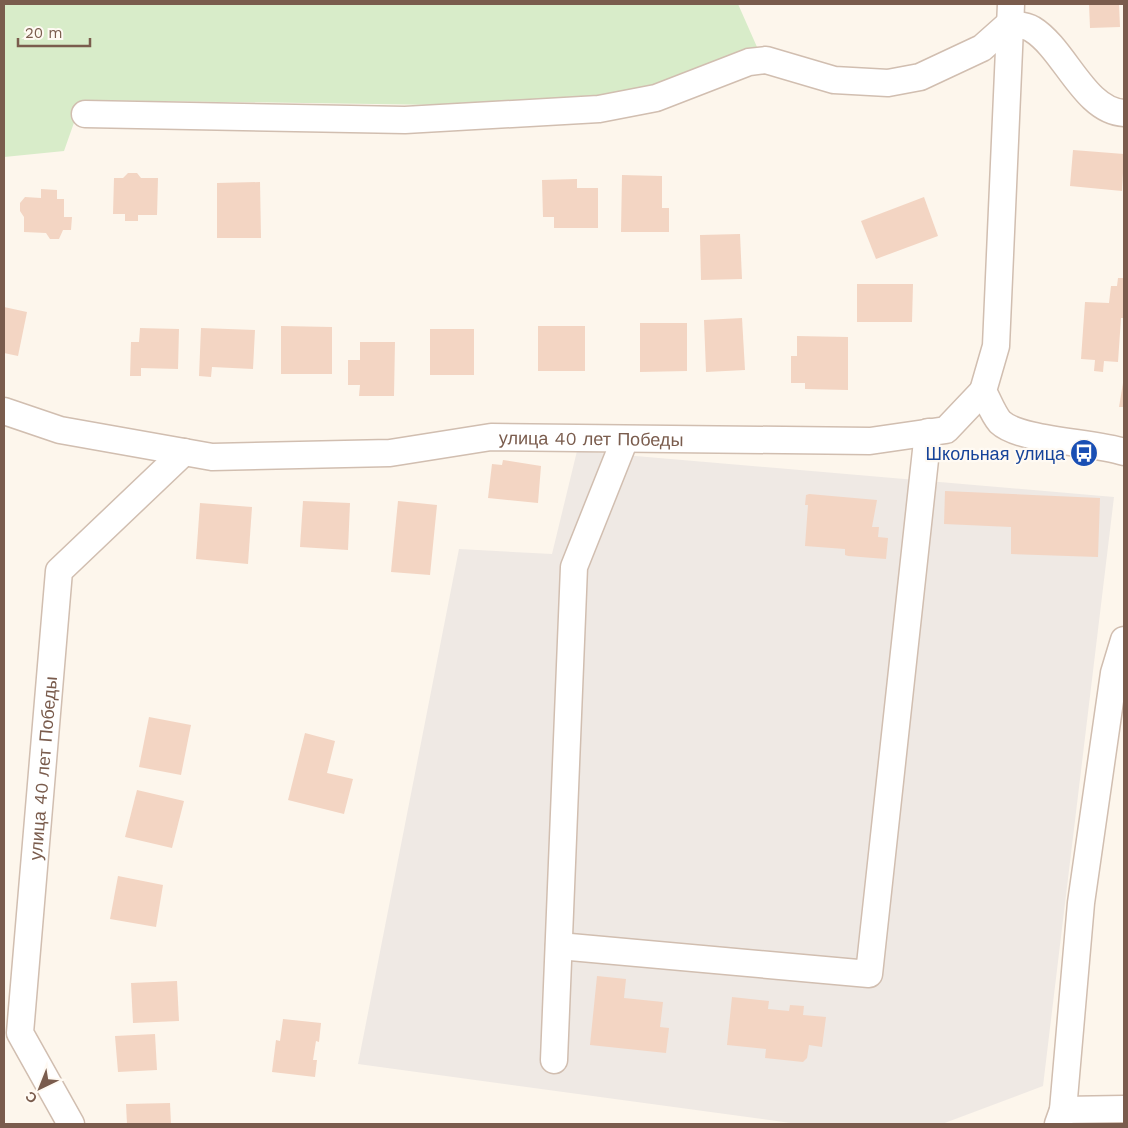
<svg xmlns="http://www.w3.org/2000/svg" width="1128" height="1128" font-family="'Work Sans',sans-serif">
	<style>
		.industrial { fill: #efe9e4 }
		.green { fill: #d8ecc9 }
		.building { fill: #f3d5c3 }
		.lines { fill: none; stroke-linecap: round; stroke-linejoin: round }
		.minor-casing { stroke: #d1beb0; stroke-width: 29 }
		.minor { stroke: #fff; stroke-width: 26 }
		.labels { text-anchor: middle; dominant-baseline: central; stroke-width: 4.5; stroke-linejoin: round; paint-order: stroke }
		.street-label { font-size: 18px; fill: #7a5c4d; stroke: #fffaf3 }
		.transit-label { font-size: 18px; fill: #164399; stroke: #fffaf3; text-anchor: end }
	</style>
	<rect width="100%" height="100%" fill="#fdf6ec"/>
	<path class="industrial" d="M577 451 1114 497 1043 1086 942 1124H798L358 1064 459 549 552 554Z"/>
	<path class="green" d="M4 4H738L757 47 659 88 517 106 82 100 64 151 4 157Z"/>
	<g class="building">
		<path d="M1089 4H1119L1120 27 1090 28Z"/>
		<path d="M1073 150 1124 154 1122 191 1070 186Z"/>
		<path d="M128 173H137L141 178H158L157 215H138V221H125V214H113L114 178H123Z"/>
		<path d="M622 175 662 176V208H669V232H621Z"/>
		<path d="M577 179V188H598V228H554V217H543L542 180Z"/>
		<path d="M260 182 261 238H217V183Z"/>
		<path d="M41 189 57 190V199H64V217H72L71 230H63L59 239H50L46 233 24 232V217L20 211V203L25 197 41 198Z"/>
		<path d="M924 197 938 236 876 259 861 221Z"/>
		<path d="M740 234 742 279 701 280 700 235Z"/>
		<path d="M1118 278H1124V318H1121L1118 362 1104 361 1103 372 1094 371 1095 360 1081 359 1085 302 1109 303 1111 286H1117Z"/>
		<path d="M857 284H913L912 322H857Z"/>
		<path d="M4 307 27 312 18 356 4 353Z"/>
		<path d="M742 318 745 370 706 372 704 320Z"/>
		<path d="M640 323H687V371L640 372Z"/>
		<path d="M281 326 332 327V374H281Z"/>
		<rect x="538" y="326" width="47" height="45"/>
		<path d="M140 328 179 329 178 369 141 368V376H130L131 342H139Z"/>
		<path d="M201 328 255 330 253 369 212 367 211 377 199 376Z"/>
		<rect x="430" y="329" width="44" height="46"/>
		<path d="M797 336 848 337V390L805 389V383H791V356H797Z"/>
		<path d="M360 342H395L394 396H359L360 385H348V360H360Z"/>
		<path d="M1123 383H1124V407H1119Z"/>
		<path d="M503 460 541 466 538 503 488 498 492 464 502 465Z"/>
		<path d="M945 491 1100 498 1098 557 1011 554V527L944 524Z"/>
		<path d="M809 494 877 500 872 527H879L878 537 888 538 886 559 848 556 845 555V549L805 546 808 505H805L806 495Z"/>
		<path d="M303 501 350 503 348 550 300 547Z"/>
		<path d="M398 501 437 505 430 575 391 572Z"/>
		<path d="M200 503 252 507 248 564 196 559Z"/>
		<path d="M149 717 191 725 181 775 139 767Z"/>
		<path d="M305 733 335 741 327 773 353 779 344 814 288 800Z"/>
		<path d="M137 790 184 801 172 848 125 837Z"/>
		<path d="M118 876 163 885 156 927 110 919Z"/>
		<path d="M597 976 626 979 624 998 663 1002 660 1027 669 1028 666 1053 590 1045Z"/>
		<path d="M177 981 179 1021 133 1023 131 983Z"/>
		<path d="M732 997 769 1001 768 1009 789 1011 790 1005 804 1006 803 1015 826 1017 822 1047 809 1045 807 1058 803 1062 765 1058 766 1049 727 1045Z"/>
		<path d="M283 1019 321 1023 319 1042 316 1041 313 1060H317L315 1077 272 1072 276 1040 280 1041Z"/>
		<path d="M155 1034 157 1070 118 1072 115 1036Z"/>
		<path d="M170 1103 171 1124H127L126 1104Z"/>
	</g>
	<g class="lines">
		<g class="minor-casing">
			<g id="minor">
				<path d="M1011 4 996 346 983 391C988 400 993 414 1000 422 1020 441 1094 442 1124 452"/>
				<path d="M85 114 405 120 599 109 656 98 749 62 766 60 834 80 888 83 920 77 982 48 1009 24C1016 25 1026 25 1032 29 1065 49 1084 111 1124 113"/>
				<path id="s1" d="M4 411 60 430 212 457 390 453 491 437 870 441 946 430 983 391"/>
				<path d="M559 946 869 974 928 432"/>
				<path d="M554 1060 574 567 625 439"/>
				<path d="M1063 1110 1124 1109"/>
				<path id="s2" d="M71 1124 20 1033 59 571 184 452"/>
				<path d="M1058 1124 1063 1110 1081 903 1114 673 1124 640"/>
			</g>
		</g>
		<use href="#minor" class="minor"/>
	</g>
	<defs>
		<g id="bus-disc" transform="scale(1.4375)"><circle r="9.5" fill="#1a4fb4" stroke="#fffaf3"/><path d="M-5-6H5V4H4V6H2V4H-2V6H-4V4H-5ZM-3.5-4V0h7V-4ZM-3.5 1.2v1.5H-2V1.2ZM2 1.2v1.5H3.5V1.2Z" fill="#fff"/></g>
	</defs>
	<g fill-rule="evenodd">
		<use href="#bus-disc" x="1084" y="453"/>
	</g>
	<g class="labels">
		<g class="street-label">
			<text stroke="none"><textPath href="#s1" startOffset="594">улица 40 лет Победы</textPath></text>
			<text stroke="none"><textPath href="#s2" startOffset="370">улица 40 лет Победы</textPath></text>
		</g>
		<g class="transit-label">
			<text x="1065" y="453">Школьная улица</text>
		</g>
	</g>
	<rect width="1128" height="1128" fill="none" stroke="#7a5c4d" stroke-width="10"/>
	<g transform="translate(40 1088) rotate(223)" stroke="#fffaf3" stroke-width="4" paint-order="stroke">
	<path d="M0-4L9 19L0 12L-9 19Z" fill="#7a5c4d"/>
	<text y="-8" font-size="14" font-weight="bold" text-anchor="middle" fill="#7a5c4d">С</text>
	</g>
	<path d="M18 38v8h72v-8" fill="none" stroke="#7a5c4d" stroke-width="2.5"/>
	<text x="25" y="38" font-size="15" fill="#7a5c4d" stroke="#fffaf3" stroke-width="4" paint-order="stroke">20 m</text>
</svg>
